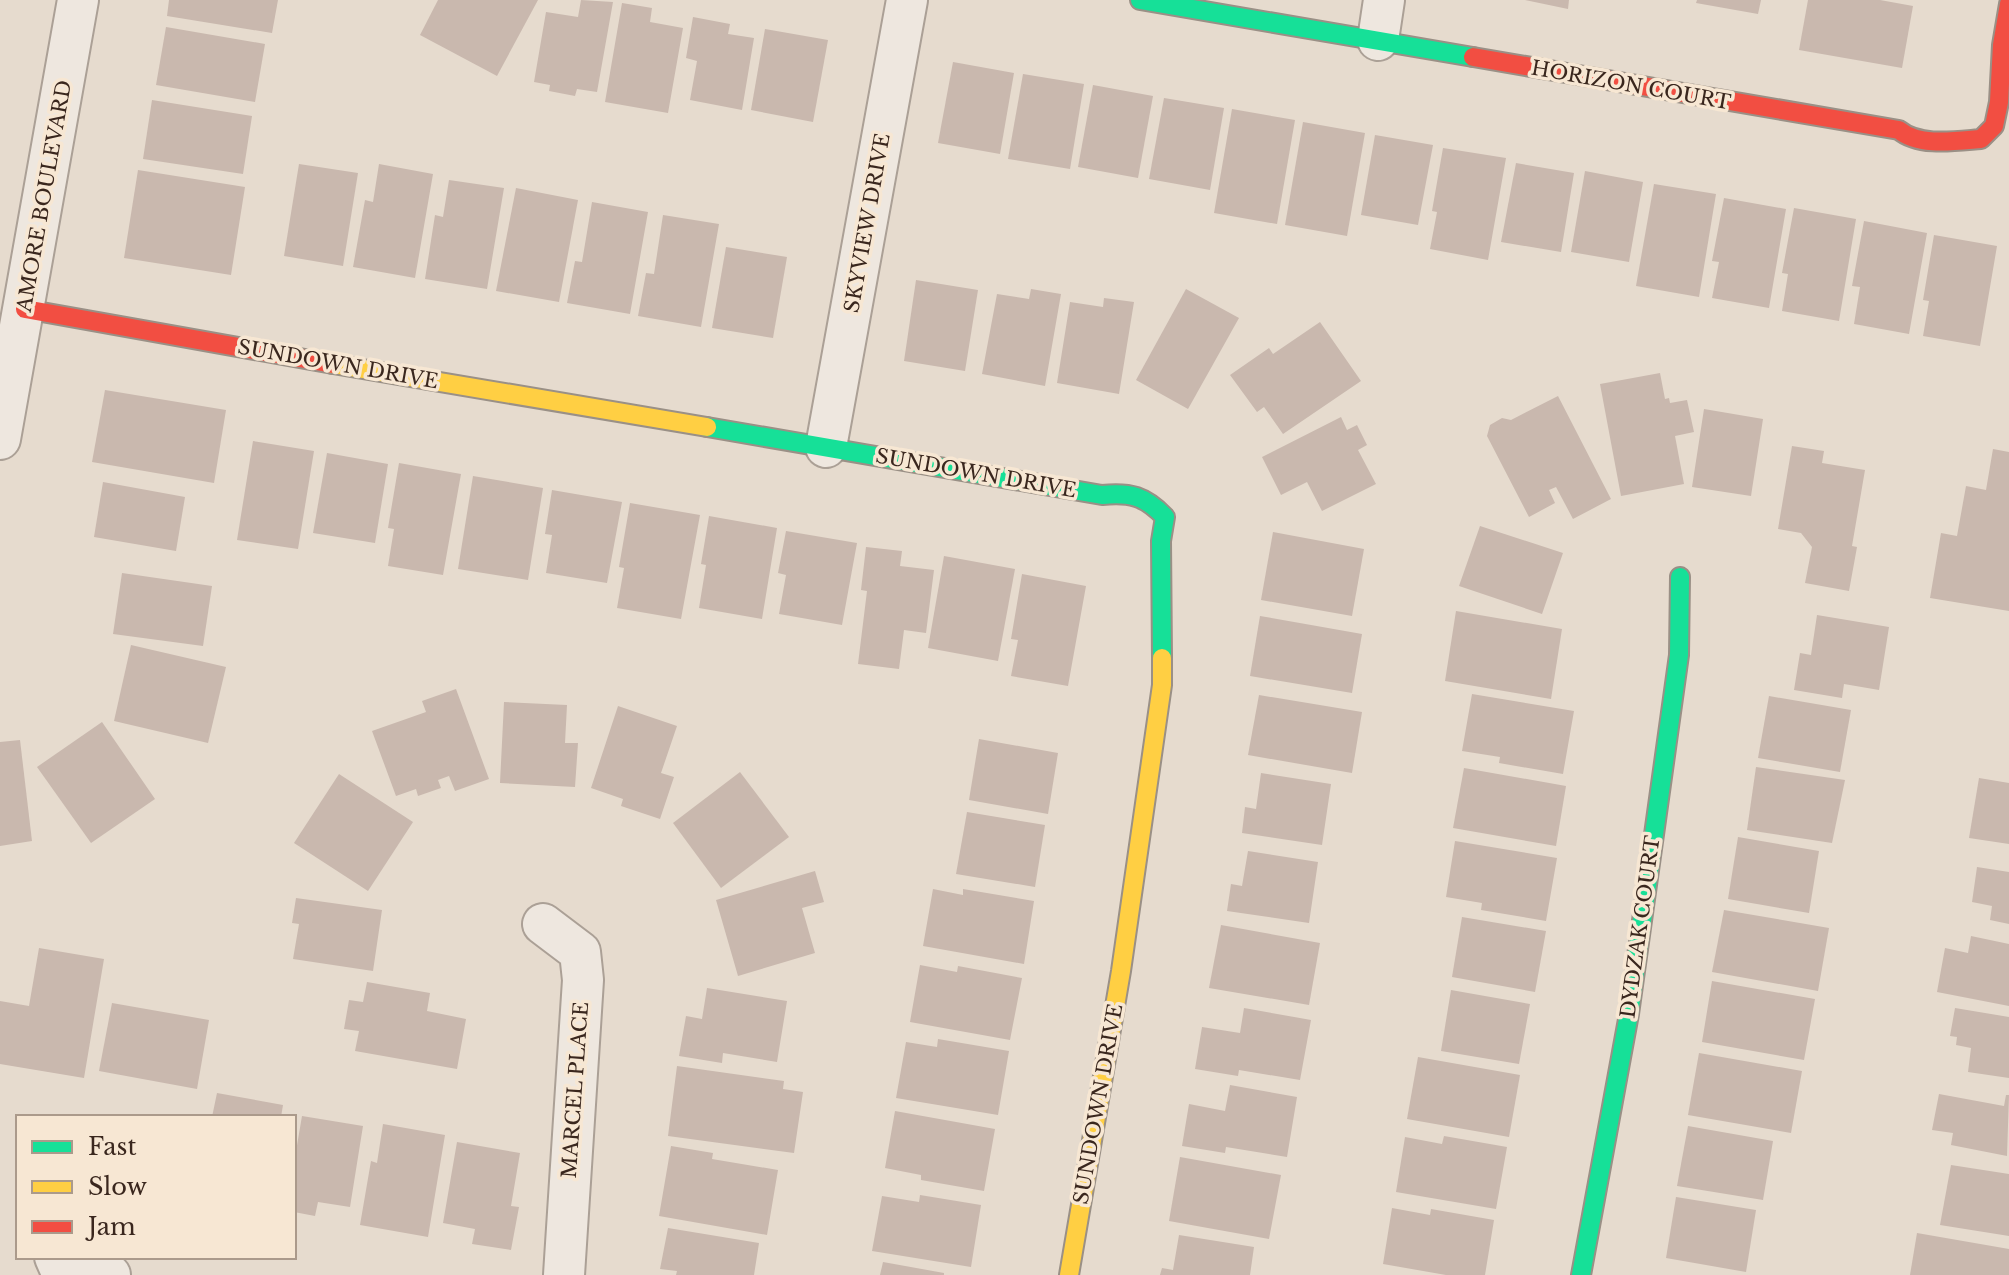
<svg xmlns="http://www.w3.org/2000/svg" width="2009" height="1275" font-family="'Libre Baskerville',serif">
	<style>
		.building { fill: #c9b8ae }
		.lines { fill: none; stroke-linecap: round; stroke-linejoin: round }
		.street-casing { stroke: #aba096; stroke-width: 44 }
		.fast-casing { stroke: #9a9086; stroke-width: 22 }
		.slow-casing { stroke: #9a9086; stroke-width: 22 }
		.jam-casing { stroke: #9a9086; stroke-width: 22 }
		.street { stroke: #eee7df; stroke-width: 40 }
		.fast { stroke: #16e098; stroke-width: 18 }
		.slow { stroke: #ffcf43; stroke-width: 18 }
		.jam { stroke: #f24e42; stroke-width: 18 }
		.labels { text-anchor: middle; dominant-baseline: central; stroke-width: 7; stroke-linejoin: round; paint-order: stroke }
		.street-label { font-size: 20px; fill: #3a271e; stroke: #f7e7d3 }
	</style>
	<rect width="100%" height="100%" fill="#e6dbce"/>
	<g class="building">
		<path d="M169 0H278L272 33 167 16Z"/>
		<path d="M438 0H538L497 76 420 35Z"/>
		<path d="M581 0 613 2 597 92 577 89 575 96 549 91 550 85 534 82 546 12 578 17Z"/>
		<path d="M1525 0H1569L1568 9Z"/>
		<path d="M1697 0H1761L1758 14 1696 3Z"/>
		<path d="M1808 0H1880L1913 6 1902 68 1799 50Z"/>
		<path d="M622 3 652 8 650 22 683 28 668 113 605 102Z"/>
		<path d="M693 17 730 24 728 34 754 38 742 110 690 100 697 61 686 58Z"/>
		<path d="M166 27 265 44 255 102 156 85Z"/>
		<path d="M765 29 828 40 813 122 751 110Z"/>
		<path d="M953 62 1014 73 1000 154 938 143Z"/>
		<path d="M1023 74 1084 84 1070 169 1008 159Z"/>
		<path d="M1093 85 1153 96 1138 178 1078 167Z"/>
		<path d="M1164 98 1224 108 1210 190 1149 179Z"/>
		<path d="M152 100 252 116 243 174 143 159Z"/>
		<path d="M1232 109 1295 120 1277 224 1214 213Z"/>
		<path d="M1303 122 1365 133 1347 236 1285 225Z"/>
		<path d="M1375 135 1433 145 1418 225 1361 215Z"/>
		<path d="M1443 148 1506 158 1488 260 1430 249 1437 212 1432 211Z"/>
		<path d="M1516 163 1574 173 1561 252 1501 242Z"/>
		<path d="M299 164 358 173 343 266 284 256Z"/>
		<path d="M379 164 433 174 415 278 353 267 365 200 373 202Z"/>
		<path d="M138 170 245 187 231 275 124 258Z"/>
		<path d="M1585 171 1643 182 1629 262 1571 252Z"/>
		<path d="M449 180 504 188 487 289 425 279 435 215 443 217Z"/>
		<path d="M1654 184 1716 194 1699 297 1636 286Z"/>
		<path d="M516 188 578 200 559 302 496 291Z"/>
		<path d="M1724 198 1786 209 1769 308 1712 298 1719 262 1712 261Z"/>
		<path d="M592 202 648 212 630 314 567 303 575 261 582 262Z"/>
		<path d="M1794 208 1856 219 1839 321 1782 311 1788 274 1782 273Z"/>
		<path d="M663 215 719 224 701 327 638 316 646 273 654 274Z"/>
		<path d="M1864 221 1927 233 1909 334 1854 324 1860 287 1852 286Z"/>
		<path d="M1934 235 1997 246 1980 346 1923 336 1929 301 1923 300Z"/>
		<path d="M726 247 787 257 773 338 712 328Z"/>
		<path d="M916 280 978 290 965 371 904 361Z"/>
		<path d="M1031 289 1061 294 1045 386 982 374 997 294 1029 299Z"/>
		<path d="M1186 289 1239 318 1188 409 1136 380Z"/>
		<path d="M1104 298 1134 302 1119 394 1057 383 1070 302 1103 307Z"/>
		<path d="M1320 322 1361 381 1283 434 1264 407 1257 412 1230 375 1269 348 1273 354Z"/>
		<path d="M1660 373 1665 399 1669 398 1670 403 1687 400 1694 432 1675 436 1684 484 1621 496 1600 384Z"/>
		<path d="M105 390 226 410 214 483 92 462Z"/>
		<path d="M1558 396 1611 499 1573 519 1556 487 1549 490 1555 503 1529 517 1487 436 1490 425 1502 418 1511 420Z"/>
		<path d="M1704 409 1763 419 1751 496 1692 487Z"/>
		<path d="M1341 417 1347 430 1357 425 1367 445 1358 450 1376 484 1322 511 1307 482 1281 495 1262 457Z"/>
		<path d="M253 441 314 451 298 549 237 540Z"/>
		<path d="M1792 446 1824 451 1822 463 1865 470 1852 546 1857 547 1849 591 1805 583 1812 547 1801 533 1778 529Z"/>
		<path d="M1993 449 2009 452V611L1930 598 1941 533 1957 536 1966 486 1986 490Z"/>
		<path d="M327 453 388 464 375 543 313 533Z"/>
		<path d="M399 463 461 474 443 575 388 566 394 529 388 528Z"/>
		<path d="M473 476 543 488 528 580 458 569Z"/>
		<path d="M103 482 185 497 176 551 94 537Z"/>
		<path d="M552 490 622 502 607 583 546 573 552 535 545 534Z"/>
		<path d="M630 503 700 515 681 619 617 608 624 568 619 567Z"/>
		<path d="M709 516 777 528 762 619 699 608 706 565 701 564Z"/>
		<path d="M1480 526 1563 553 1542 614 1459 586Z"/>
		<path d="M786 531 857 543 842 625 779 614 786 575 778 573Z"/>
		<path d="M1273 532 1364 549 1352 616 1261 600Z"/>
		<path d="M866 547 902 551 900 566 934 570 926 633 904 630 899 669 858 664 867 591 861 590Z"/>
		<path d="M944 556 1015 569 998 661 928 648Z"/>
		<path d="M122 573 212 586 203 646 113 634Z"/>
		<path d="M1022 574 1086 586 1068 686 1011 676 1018 640 1011 639Z"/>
		<path d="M1456 611 1562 629 1551 699 1445 681Z"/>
		<path d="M1817 615 1889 627 1879 690 1844 684 1842 698 1794 690 1800 653 1811 655Z"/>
		<path d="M1260 616 1362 634 1352 693 1250 676Z"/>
		<path d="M131 645 226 667 208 743 114 721Z"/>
		<path d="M456 689 489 779 455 791 449 776 438 780 441 788 418 796 416 789 396 796 372 731 426 712 422 701Z"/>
		<path d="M1472 694 1574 711 1563 774 1499 763 1500 757 1462 751Z"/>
		<path d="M1259 695 1362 712 1352 773 1248 755Z"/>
		<path d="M1769 696 1851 710 1840 772 1758 758Z"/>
		<path d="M504 702 567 705 565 743H578L575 787 500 783Z"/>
		<path d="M618 706 677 726 661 773 674 777 660 819 621 806 623 799 591 788Z"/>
		<path d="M102 722 155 799 91 843 37 767Z"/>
		<path d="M979 739 1058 753 1048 814 969 800Z"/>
		<path d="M20 740 32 841 0 846V742Z"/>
		<path d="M1756 767 1845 780 1832 843 1747 830Z"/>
		<path d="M1464 768 1566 786 1556 846 1453 828Z"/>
		<path d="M740 772 789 837 721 888 673 823Z"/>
		<path d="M1261 773 1331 784 1322 845 1242 833 1245 807 1256 809Z"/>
		<path d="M339 774 413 822 368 891 294 843Z"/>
		<path d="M1979 778 2009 783V844L1969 838Z"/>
		<path d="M967 812 1045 825 1035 887 956 874Z"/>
		<path d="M1738 837 1819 851 1809 913 1728 899Z"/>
		<path d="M1455 841 1557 858 1546 921 1481 910 1482 903 1446 897Z"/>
		<path d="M1248 851 1318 862 1309 923 1227 911 1231 884 1242 886Z"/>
		<path d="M1977 867 2009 872V924L1990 920 1992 906 1972 902Z"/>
		<path d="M815 871 824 902 802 908 815 953 738 976 716 900Z"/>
		<path d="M933 889 963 895V889L1034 901 1024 964 923 946Z"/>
		<path d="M296 898 382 910 373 971 293 959 299 924 292 923Z"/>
		<path d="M1724 910 1829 928 1818 991 1712 972Z"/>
		<path d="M1462 917 1546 931 1535 992 1452 977Z"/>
		<path d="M1221 925 1320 943 1309 1005 1209 988Z"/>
		<path d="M1971 936 2009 944V1006L1937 992 1945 948 1968 953Z"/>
		<path d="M39 948 104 959 84 1078 0 1064V1001L29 1006Z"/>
		<path d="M920 965 957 972 958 966 1022 978 1010 1040 910 1022Z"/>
		<path d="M1712 981 1815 999 1804 1060 1702 1042Z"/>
		<path d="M367 982 430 993 427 1011 466 1019 457 1069 355 1051 359 1031 344 1029 349 1000 363 1002Z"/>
		<path d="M707 988 787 1001 777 1062 723 1053 722 1063 679 1056 686 1016 702 1019Z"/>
		<path d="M1451 990 1530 1004 1519 1064 1441 1051Z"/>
		<path d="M112 1003 209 1020 197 1089 99 1071Z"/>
		<path d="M1244 1008 1311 1020 1300 1080 1239 1070 1238 1076 1195 1069 1202 1027 1240 1033Z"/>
		<path d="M1955 1008 2009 1017V1078L1968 1072 1971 1048 1956 1045 1957 1037 1950 1036Z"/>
		<path d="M938 1039 1009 1051 998 1115 896 1098 906 1042 937 1047Z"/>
		<path d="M1699 1053 1802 1071 1791 1133 1688 1115Z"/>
		<path d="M1418 1057 1520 1075 1509 1137 1407 1119Z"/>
		<path d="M677 1066 784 1081 783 1089 803 1092 794 1153 668 1136Z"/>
		<path d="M1230 1085 1297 1097 1287 1157 1226 1147 1225 1153 1182 1146 1189 1104 1225 1111Z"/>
		<path d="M217 1093 283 1105 281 1117H212Z"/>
		<path d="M1939 1094 2004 1106 2006 1095H2009L2007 1156 1951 1145 1953 1133 1932 1130Z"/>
		<path d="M895 1111 995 1129 984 1191 921 1180V1175L885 1168Z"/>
		<path d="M302 1116 363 1126 350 1207 318 1202 315 1216 294 1212V1163Z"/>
		<path d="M383 1124 445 1135 428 1237 360 1225 371 1161 377 1163Z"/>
		<path d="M1688 1126 1773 1141 1763 1200 1677 1186Z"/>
		<path d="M1444 1136 1507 1147 1496 1209 1396 1192 1405 1137 1442 1144Z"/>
		<path d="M457 1142 520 1153 511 1206 519 1207 511 1250 472 1244 475 1229 443 1223Z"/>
		<path d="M671 1146 713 1153 712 1159 778 1170 767 1235 659 1216Z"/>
		<path d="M1180 1157 1281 1175 1269 1239 1169 1221Z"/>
		<path d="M1951 1165 2009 1174V1236L1940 1225Z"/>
		<path d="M920 1195 981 1205 971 1267 872 1251 882 1196 919 1202Z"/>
		<path d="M1676 1197 1756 1210 1746 1272 1666 1258Z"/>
		<path d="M1392 1208 1430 1215 1431 1209 1494 1220 1485 1275H1446L1383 1264Z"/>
		<path d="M668 1228 759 1243 754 1275H676L677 1271 660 1269Z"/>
		<path d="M1917 1233 2009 1249V1275H1910Z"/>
		<path d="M1179 1235 1254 1247 1250 1275H1160L1162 1268 1173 1270Z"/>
		<path d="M883 1262 944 1273V1275H880Z"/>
	</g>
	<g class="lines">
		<g class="street-casing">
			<g id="street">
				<path d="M1378 40 1384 0"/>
				<path d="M0 439 78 0"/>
				<path d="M826 447 907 0"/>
				<path d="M543 924 580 952 583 980 564 1275"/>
				<path d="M55 1257 63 1275"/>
				<path d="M90 1275H110"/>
			</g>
		</g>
		<g class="fast-casing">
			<g id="fast">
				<path d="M1140 0 1473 57"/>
				<path d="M707 427 1102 495C1130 492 1145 496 1165 517L1161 541 1162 658"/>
				<path d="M1581 1275 1629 1014 1679 655 1680 577"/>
			</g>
		</g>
		<g class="slow-casing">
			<g id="slow">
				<path d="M333 364 707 427"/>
				<path d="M1069 1275 1121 971 1162 685V658"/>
			</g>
		</g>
		<g class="jam-casing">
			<g id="jam">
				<path d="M1473 57 1899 130C1919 147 1956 141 1981 139L1994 126 1999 102 2002 45 2009 4"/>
				<path d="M25 309 333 364"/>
			</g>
		</g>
		<use href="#street" class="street"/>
		<use href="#fast" class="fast"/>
		<use href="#slow" class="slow"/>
		<use href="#jam" class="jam"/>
	</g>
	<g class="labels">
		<g class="street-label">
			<text transform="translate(1631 85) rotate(10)">HORIZON COURT</text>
			<text transform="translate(44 196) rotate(-80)">AMORE BOULEVARD</text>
			<text transform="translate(867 223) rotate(-80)">SKYVIEW DRIVE</text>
			<text transform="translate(338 364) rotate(10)">SUNDOWN DRIVE</text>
			<text transform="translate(976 473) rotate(10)">SUNDOWN DRIVE</text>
			<text transform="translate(1640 927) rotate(-82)">DYDZAK COURT</text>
			<text transform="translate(575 1090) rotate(-86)">MARCEL PLACE</text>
			<text transform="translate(1098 1104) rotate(-80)">SUNDOWN DRIVE</text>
		</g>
	</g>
	<rect x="16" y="1115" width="280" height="144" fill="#f7e7d3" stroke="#ab9a8b" stroke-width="2"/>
	<rect x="32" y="1141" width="40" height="12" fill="#16e098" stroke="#ab9a8b" stroke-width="2"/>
	<text x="88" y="1155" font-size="24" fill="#3a271e">Fast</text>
	<rect x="32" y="1181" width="40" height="12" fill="#ffcf43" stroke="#ab9a8b" stroke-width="2"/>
	<text x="88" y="1195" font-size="24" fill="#3a271e">Slow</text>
	<rect x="32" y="1221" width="40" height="12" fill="#f24e42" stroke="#ab9a8b" stroke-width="2"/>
	<text x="88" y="1235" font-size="24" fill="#3a271e">Jam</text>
</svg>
